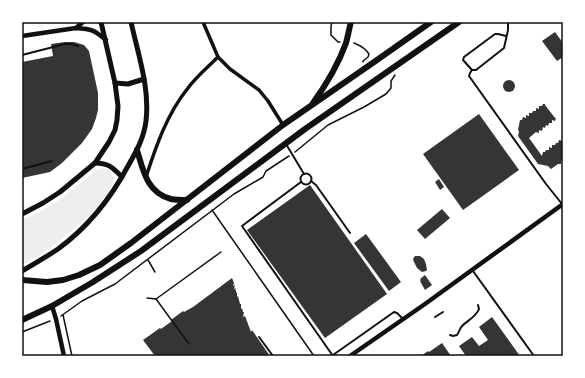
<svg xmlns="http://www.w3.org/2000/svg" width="585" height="378" font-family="Overpass,sans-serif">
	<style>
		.green { fill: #eee }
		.building { fill: #353535 }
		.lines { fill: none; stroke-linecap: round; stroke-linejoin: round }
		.path { stroke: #111; stroke-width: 1.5 }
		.service { stroke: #111; stroke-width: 2 }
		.minor { stroke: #111; stroke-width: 3.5 }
		.tertiary { stroke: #111; stroke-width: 4.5 }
		.secondary { stroke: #111; stroke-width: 5 }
		.primary { stroke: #111; stroke-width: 6 }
		.neatline { fill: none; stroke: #111; stroke-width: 1.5 }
	</style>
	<rect width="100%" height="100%" fill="#fff"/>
	<path class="green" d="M102 168C107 168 112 171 113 177 118 195 63 239 49 249 40 255 31 260 22 265V220L36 214 48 207 62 198 94 172Z"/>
	<g class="building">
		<path d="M555 32 563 43V57L557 61 542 41Z"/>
		<path d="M65 42H74L84 45 89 51 98 93V110L96 118 92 129 82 143 62 163 50 172 22 178V62L53 56 51 44Z"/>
		<circle cx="509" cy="86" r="6"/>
		<path d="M543 104H545V105L555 118H556L555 121 552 120V123H549L548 126 546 125 545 128 543 127 542 131 539 130V133L536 132 529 138 542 156 543 152H545L546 150H549V147L552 148V145H555L556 143H558L559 140 563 141V162L561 161V164H558L551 169 548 166 538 164 518 136 519 131 518 130 520 120H522L523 117 526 118V115L529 116V113H532L533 111H536V108L539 109V106H542Z"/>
		<path d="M479 114 519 170 463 210 423 154Z"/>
		<path d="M439 179 444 187 440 190 435 182Z"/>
		<path d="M310 185 387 294 325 338 247 230Z"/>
		<path d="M442 209 450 218 425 239 417 230Z"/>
		<path d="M366 234 401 282 389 291 354 243Z"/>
		<path d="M415 256H420L424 259 426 264 427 270 426 271 422 272 417 268 414 262 413 259Z"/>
		<path d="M425 275 432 285 425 290 420 281 421 280 420 279Z"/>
		<path d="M232 278 234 283 233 286 235 285 234 289 236 288 235 290H236V293L237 292V297L238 296 240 304H241V309L242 308 243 312H244L243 317 245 316 251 332 252 330 270 356H155L143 340 160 328 161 329 172 321 171 320 183 311 184 312 193 307Z"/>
		<path d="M492 317 515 349 520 356H466L459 346 472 337 479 346 488 340 479 327Z"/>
		<path d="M442 343 451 356H421L428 351 429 352Z"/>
	</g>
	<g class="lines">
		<g class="path">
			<path d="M332 22 331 26V35L338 42H340"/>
			<path d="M354 43C359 45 366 49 369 54L368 57 363 61V62"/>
			<path d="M295 152 328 125 364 107 386 94 391 88V81L395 75"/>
			<path d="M212 210 314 356"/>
			<path d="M148 260 155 272"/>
			<path d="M147 298 156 299"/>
			<path d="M63 315 72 356"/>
			<path d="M61 316 82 301 115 284 234 194 263 177 266 171 289 156"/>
			<path d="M22 332 50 321"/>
			<path d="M189 344 156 299 221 252"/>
		</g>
		<g class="service">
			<path d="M506 36 498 34H495L464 57 463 60 472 70H476L504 48 508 30V22"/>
			<path d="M22 55 65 44H71L78 46"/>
			<path d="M472 70 470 73 469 76 546 184 562 204"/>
			<path d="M286 144 304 174"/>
			<path d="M22 169 52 161"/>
			<circle cx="306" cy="179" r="5.5"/>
			<path d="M311 181 316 185 350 233"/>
			<path d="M301 182 242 226 333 356"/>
			<path d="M473 271 534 356"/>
			<path d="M435 317 443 312"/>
			<path d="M450 335 453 336 457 335C459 332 460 328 462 326 468 320 476 317 479 309L478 305"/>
			<path d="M259 337 273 356"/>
			<path d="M333 355 394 312 397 313 403 319"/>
		</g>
		<g class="minor">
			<path d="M203 22 218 57 230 69 259 90 268 101 283 125"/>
			<path d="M146 177C156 146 167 114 188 88 196 77 208 67 218 57"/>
		</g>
		<g class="tertiary">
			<path d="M76 28 83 22"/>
			<path d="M22 36 76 28C92 29 94 30 106 40"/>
			<path d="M52 306 56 319 64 356"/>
			<path d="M350 356 425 304 563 204"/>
		</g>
		<g class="secondary">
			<path d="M115 83 128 84 144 79"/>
			<path d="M95 163C109 163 113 168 122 177"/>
			<path d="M22 214 43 203 60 192 95 163 109 142 115 130 117 120 118 106 115 83 101 22"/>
			<path d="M22 271C34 264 46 257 58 249 88 227 111 198 128 166 136 152 144 138 146 121 150 88 138 54 131 22"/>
		</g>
		<g class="primary">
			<path d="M313 103C326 85 338 65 346 43 348 36 349 29 351 22"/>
			<path d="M137 150C143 170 147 193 171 199 176 200 181 200 187 200"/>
			<path d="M22 280 47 282 63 280 79 275 100 265 131 243 283 125 377 60 431 22"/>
			<path d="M22 320 52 306 93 282 141 251 305 129 459 22"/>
		</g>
	</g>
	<rect width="585" height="378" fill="none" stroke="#ffffff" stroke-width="46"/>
	<rect x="23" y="23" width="539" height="332" class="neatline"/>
</svg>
